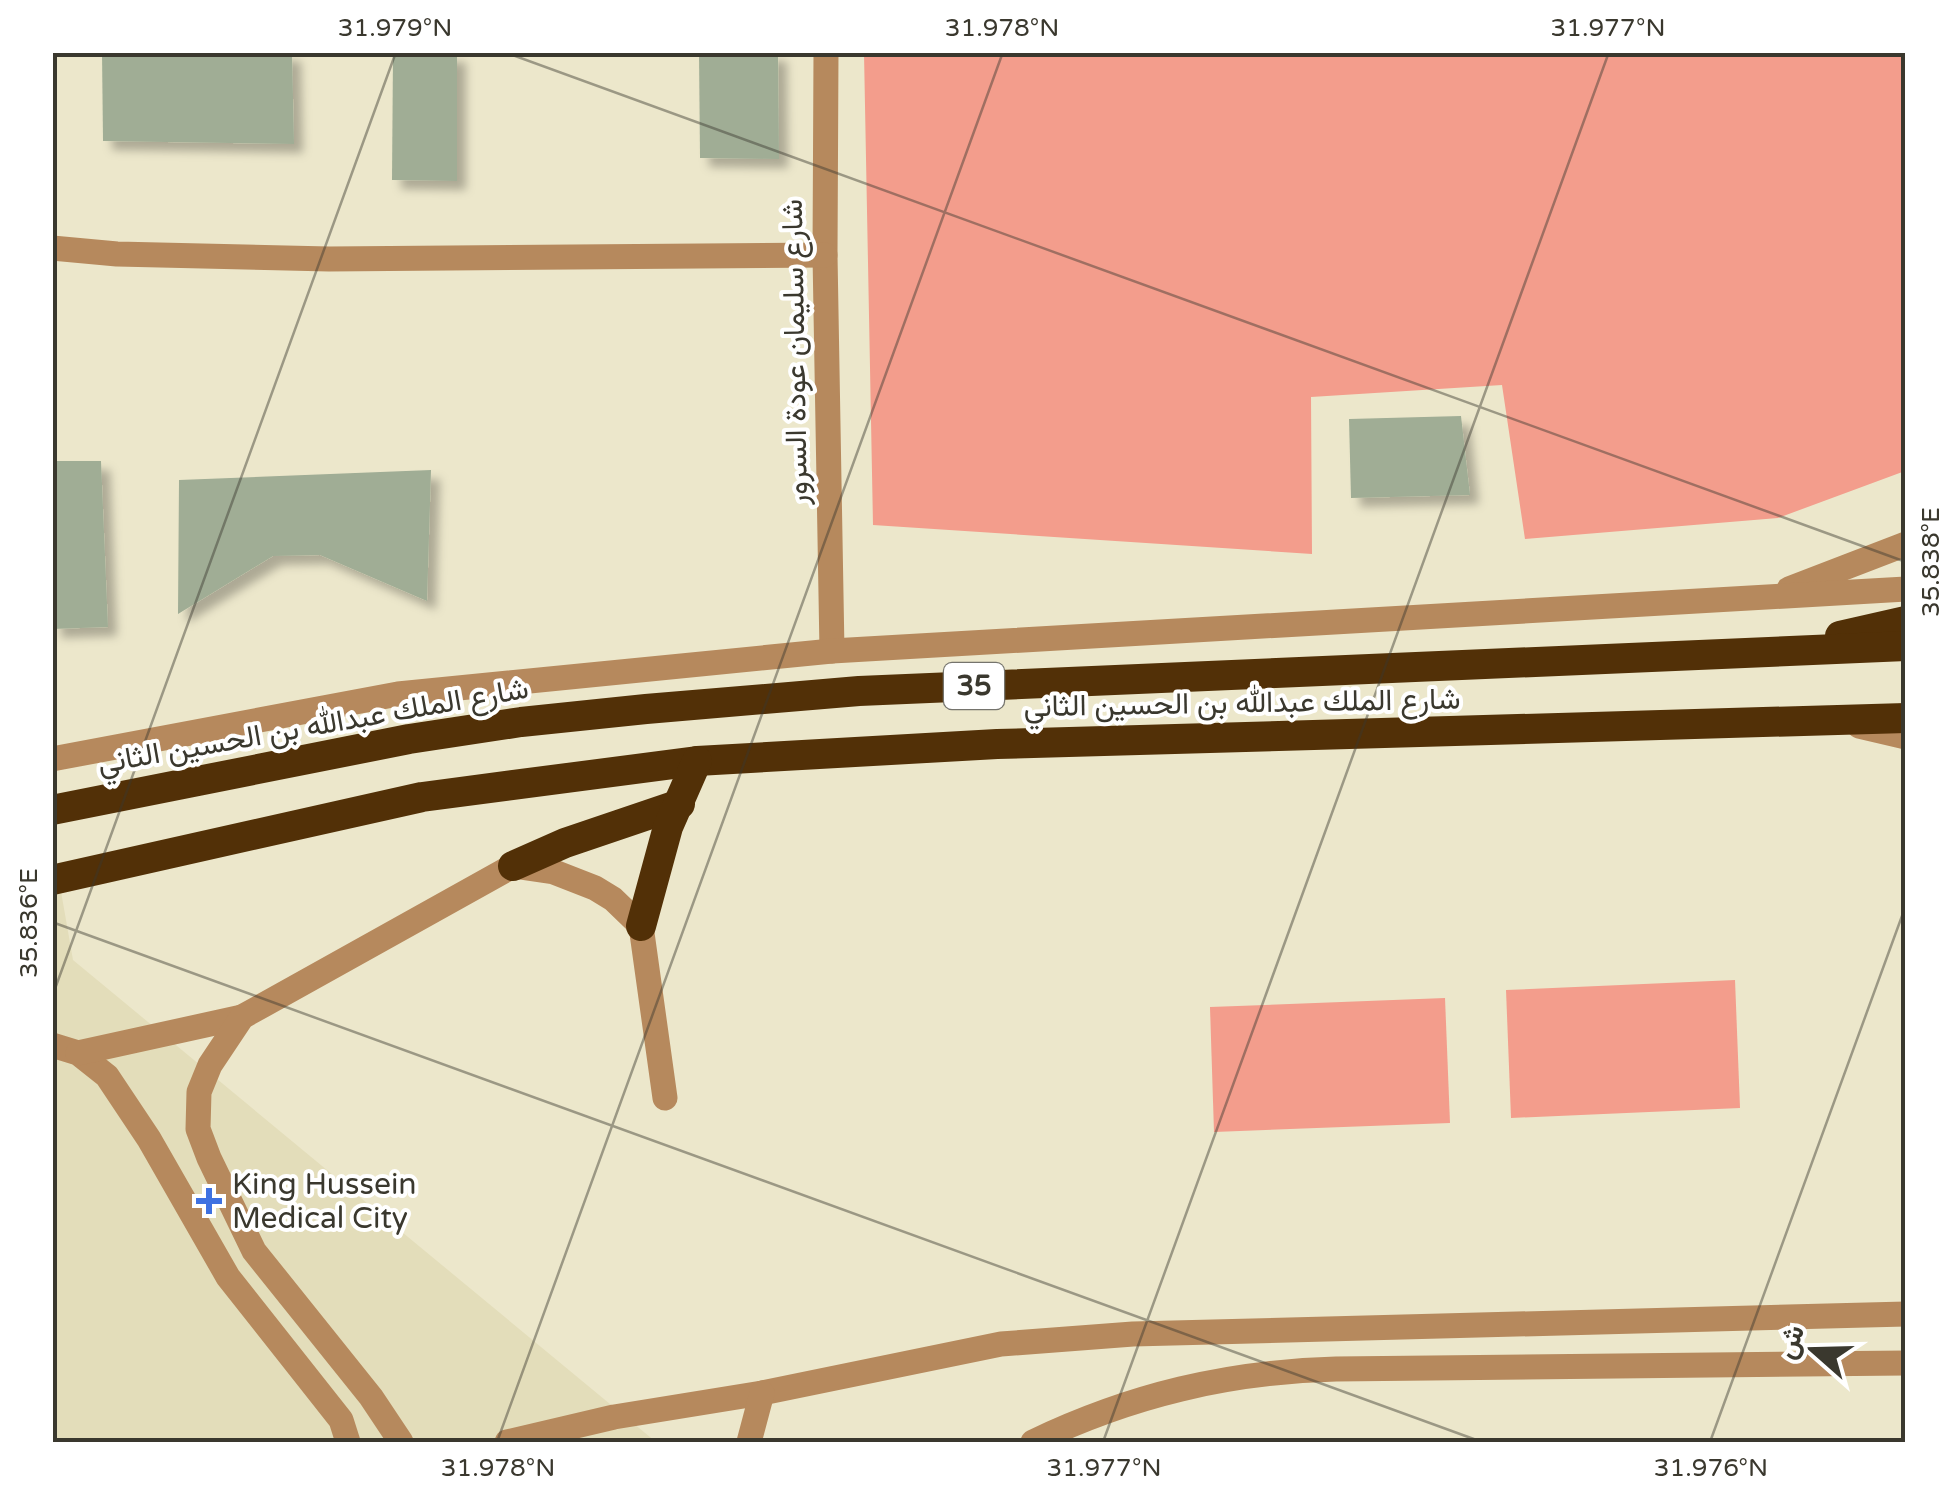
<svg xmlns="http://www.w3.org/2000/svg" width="1958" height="1495" font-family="'Varela Round',Vazirmatn,sans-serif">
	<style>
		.built { fill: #e3ddba }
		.green { fill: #f39d8c }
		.building { fill: #a0ad95; filter: url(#shadow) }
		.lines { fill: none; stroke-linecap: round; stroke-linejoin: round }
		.minor { stroke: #b6895d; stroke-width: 25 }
		.highway { stroke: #523007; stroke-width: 30 }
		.ticks { fill: none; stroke: #3a382e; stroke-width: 2.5; stroke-opacity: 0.45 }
		.poi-dot { fill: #3e71e1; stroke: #fff; stroke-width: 4 }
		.labels { text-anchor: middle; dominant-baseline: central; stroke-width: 8; stroke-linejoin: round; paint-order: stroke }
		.shield { fill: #fff; stroke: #75746d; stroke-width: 2.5 }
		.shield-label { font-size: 28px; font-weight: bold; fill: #3a382e }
		.street-label { font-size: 30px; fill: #3a382e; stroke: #fff }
		.poi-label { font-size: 30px; fill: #3a382e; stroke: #fff; text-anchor: start }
		.neatline { fill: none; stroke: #3a382e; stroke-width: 4 }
		.ticks-label { font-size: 25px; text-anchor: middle; fill: #3a382e }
	</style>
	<defs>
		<filter id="shadow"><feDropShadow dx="9" dy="9" stdDeviation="5" flood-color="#0004"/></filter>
	</defs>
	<rect width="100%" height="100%" fill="#ece7cb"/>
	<path class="built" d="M59 880 73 960 656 1442H53L52 882Z"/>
	<g class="green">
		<path d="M864 53H1905V471L1778 518 1525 539 1502 385 1311 397 1312 554 873 525Z"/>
		<path d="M1735 980 1740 1108 1511 1118 1506 990Z"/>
		<path d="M1445 998 1450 1123 1214 1132 1210 1007Z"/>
	</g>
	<g class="building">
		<path d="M102 52H292L294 144 103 141Z"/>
		<path d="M699 52H778L779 159 700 158Z"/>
		<path d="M457 53V181L392 180 393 54Z"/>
		<path d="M1461 416 1470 495 1351 498 1349 419Z"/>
		<path d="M52 461H101L108 627 52 629Z"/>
		<path d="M431 470 427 601 320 555 273 556 178 614 179 480Z"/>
	</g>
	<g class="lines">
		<g class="minor">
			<path d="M826 52 825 255 832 651"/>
			<path d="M52 248 117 254 329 259 825 255"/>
			<path d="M1789 589 1906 544"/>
			<path d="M1859 726 1906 737"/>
			<path d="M52 759 398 694 832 651 1906 589"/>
			<path d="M52 1045 78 1053 107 1076 149 1139 228 1277 341 1420 348 1442"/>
			<path d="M78 1053 242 1017"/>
			<path d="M401 1442 371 1397 254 1251 209 1158 198 1129 199 1092 210 1065 242 1017 513 866 554 872 595 888 613 899 641 926 665 1098"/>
			<path d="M507 1442 614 1417 762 1393 1001 1344 1133 1334 1906 1314"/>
			<path d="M749 1442 762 1393"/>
			<path d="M1033 1442C1131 1395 1228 1372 1336 1369L1906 1363"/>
		</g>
		<g class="highway">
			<path d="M1840 636 1906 621"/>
			<path d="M52 810 409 739 521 722 646 709 859 691 1906 646"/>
			<path d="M513 866 565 843 680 804"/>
			<path d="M52 880 422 797 697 761 997 744 1906 718"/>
			<path d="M641 926 668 827 697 761"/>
		</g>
	</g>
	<path class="ticks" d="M504 52 1906 562M52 922 1482 1442M52 997 396 52M497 1442 1003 52M1103 1442 1609 52M1710 1442 1906 905"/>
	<path class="poi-dot" d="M204 1186h10v10h10v10h-10v10h-10v-10h-10v-10h10z"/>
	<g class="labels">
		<rect class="shield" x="944" y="663" width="60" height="46" rx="8"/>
		<g class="shield-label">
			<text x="974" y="686">35</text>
		</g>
		<g class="street-label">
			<text transform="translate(795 352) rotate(-91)">شارع سليمان عودة السرور</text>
			<text transform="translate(1242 703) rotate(-1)">شارع الملك عبدالله بن الحسين الثاني</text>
			<text transform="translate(313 726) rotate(-10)">شارع الملك عبدالله بن الحسين الثاني</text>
		</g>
		<g class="poi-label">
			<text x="232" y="1184">King Hussein<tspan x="232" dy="34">Medical City</tspan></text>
		</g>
	</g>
	<rect width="1958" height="1495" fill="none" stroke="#ffffff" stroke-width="110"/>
	<g transform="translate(1813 1350) rotate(290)" stroke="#ffffff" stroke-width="8" paint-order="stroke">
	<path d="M0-8L18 38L0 25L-18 38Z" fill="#3a382e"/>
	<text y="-15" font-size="28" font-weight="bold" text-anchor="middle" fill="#3a382e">ش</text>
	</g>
	<rect x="55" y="55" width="1848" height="1385" class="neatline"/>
	<g class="ticks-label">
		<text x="395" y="36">31.979°N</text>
		<text x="1002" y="36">31.978°N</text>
		<text x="1608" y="36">31.977°N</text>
		<text transform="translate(1930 562) rotate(-90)" y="9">35.838°E</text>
		<text transform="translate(28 923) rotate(-90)" y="9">35.836°E</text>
		<text x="498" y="1476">31.978°N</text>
		<text x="1104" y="1476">31.977°N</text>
		<text x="1711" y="1476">31.976°N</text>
	</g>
</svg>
